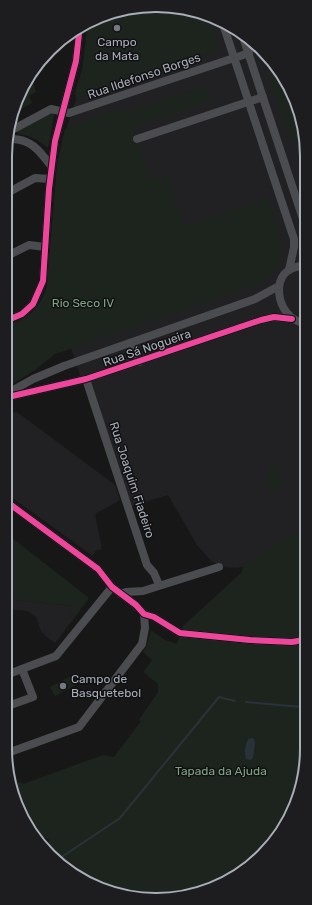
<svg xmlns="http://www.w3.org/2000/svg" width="312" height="905" font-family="Rubik,sans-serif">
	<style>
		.built { fill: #212123 }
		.green { fill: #1d241e }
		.water { fill: #2a3239 }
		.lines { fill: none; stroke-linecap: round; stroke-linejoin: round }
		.stream { stroke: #2a3239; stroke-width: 2 }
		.minor { stroke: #4b4c50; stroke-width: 8 }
		.cycleway-casing { stroke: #111113; stroke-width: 8 }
		.cycleway { stroke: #ed469a; stroke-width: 6 }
		.poi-dot { fill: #757880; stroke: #111113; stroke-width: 1.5 }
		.labels { text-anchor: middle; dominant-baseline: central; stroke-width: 3; stroke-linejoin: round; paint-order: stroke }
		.poi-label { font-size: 12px; fill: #a8adb8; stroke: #111113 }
		.street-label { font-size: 12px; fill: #a8adb8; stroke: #111113 }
		.park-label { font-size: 12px; fill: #7fa381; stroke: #111113 }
		.rim { fill: none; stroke: #a8adb8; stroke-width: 2 }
	</style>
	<rect width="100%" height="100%" fill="#171717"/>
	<g class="built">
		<path d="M203 13 232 25 263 51 292 89 306 136 303 536 246 566 238 568 225 567 212 562 197 545 168 495 124 508 68 339 66 130 77 97Z"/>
		<path d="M17 412 115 485 120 500 95 514 102 549 95 551 93 556 7 494 8 413Z"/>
		<path d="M8 594 17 600 73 606 69 612 75 617 55 643 44 635 45 634 41 631 36 617 27 611 6 609Z"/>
	</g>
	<g class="green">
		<path d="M136 6 195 10 207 15 219 50 76 99 75 92 82 70 88 23Z"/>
		<path d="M260 48C288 71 295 102 305 135L290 140Z"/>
		<path d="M31 75 36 92 29 96 32 103 12 114Z"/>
		<path d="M203 87 209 95 214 99 134 127 151 183 167 173 185 226 268 199C279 232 295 261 258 285L55 354 35 370 8 387V325C29 319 42 306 47 285L57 165 65 129 124 107 126 112Z"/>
		<path d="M55 111 48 148C39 140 31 136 19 134L17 131Z"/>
		<path d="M278 467 284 487 271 492 265 471Z"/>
		<path d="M303 528 302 788 281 833 240 874 195 895 137 899 89 884 43 849 50 840 33 833 16 807 11 779 15 783 21 782 23 784 103 755 114 757 141 721 139 720 158 692V684L143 672 152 660 143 652 146 647 151 630 165 640 177 644 183 626 242 572 243 565Z"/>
		<path d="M7 534 89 598 75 617 69 612 73 606 17 600 6 593Z"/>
		<path d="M71 676 76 685 55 696 50 687Z"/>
	</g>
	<path class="water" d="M250 738 254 739 255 743 253 758 250 760 246 759C244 753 245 741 250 738Z"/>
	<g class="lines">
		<g class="stream">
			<path d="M246 702 302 707"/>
			<path d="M57 860 120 818 219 697 235 701"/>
		</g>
		<g class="minor">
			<path d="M222 21 294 239V247L289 270"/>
			<path d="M242 34 305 225"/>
			<path d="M10 131 51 109 69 113 249 53"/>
			<path d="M10 139C30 138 40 151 51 166"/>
			<path d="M137 139 263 97"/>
			<path d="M9 192 35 178 50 179"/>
			<path d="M9 255 29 245 45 247"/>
			<path d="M8 320 22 314 33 304 43 281 49 189 55 141 76 61 80 25"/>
			<path d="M305 323C275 320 266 265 305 266"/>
			<path d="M133 342 139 362"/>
			<path d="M86 379 147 565 154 573 159 585"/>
			<path d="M8 393 33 379 64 366 255 299 279 286"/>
			<path d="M8 397 86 379 261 320 274 317 292 319"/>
			<path d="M7 502 98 569 112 587 136 605 144 614 154 617 180 633 250 640 292 642 303 640"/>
			<path d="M121 594 126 592 143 591 219 567"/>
			<path d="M6 675 56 656 112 587"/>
			<path d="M5 707 33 697 22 669"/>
			<path d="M5 750 13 751 79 727 142 644 145 628 144 614"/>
		</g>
		<g class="cycleway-casing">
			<g id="cycleway">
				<path d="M8 320 22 314 33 304 43 281 49 189 55 141 76 61 80 25"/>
				<path d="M8 397 86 379 261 320 274 317 292 319"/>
				<path d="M7 502 98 569 112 587 136 605 144 614 154 617 180 633 250 640 292 642 303 640"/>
			</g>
		</g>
		<use href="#cycleway" class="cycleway"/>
	</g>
	<g class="poi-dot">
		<circle cx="117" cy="28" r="4"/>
		<circle cx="63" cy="686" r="4"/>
	</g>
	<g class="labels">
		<g class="poi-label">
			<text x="117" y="42">Campo<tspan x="117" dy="14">da Mata</tspan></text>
			<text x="71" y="679" text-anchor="start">Campo de<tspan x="71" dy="14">Basquetebol</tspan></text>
		</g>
		<g class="street-label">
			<text transform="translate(144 76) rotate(-19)">Rua Ildefonso Borges</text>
			<text transform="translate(147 348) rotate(-19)">Rua Sá Nogueira</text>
			<text transform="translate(132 480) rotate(72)">Rua Joaquim Fiadeiro</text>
		</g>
		<g class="park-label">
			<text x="83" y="303">Rio Seco IV</text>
			<text x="221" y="771">Tapada da Ajuda</text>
		</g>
	</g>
	<path d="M0 0H312V905H0ZM156 12H156A144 144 0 0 1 300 156V749A144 144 0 0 1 156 893H156A144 144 0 0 1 12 749V156A144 144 0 0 1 156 12Z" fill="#1d1d20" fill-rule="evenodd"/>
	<path class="rim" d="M156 12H156A144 144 0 0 1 300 156V749A144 144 0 0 1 156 893H156A144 144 0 0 1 12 749V156A144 144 0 0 1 156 12Z"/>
</svg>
